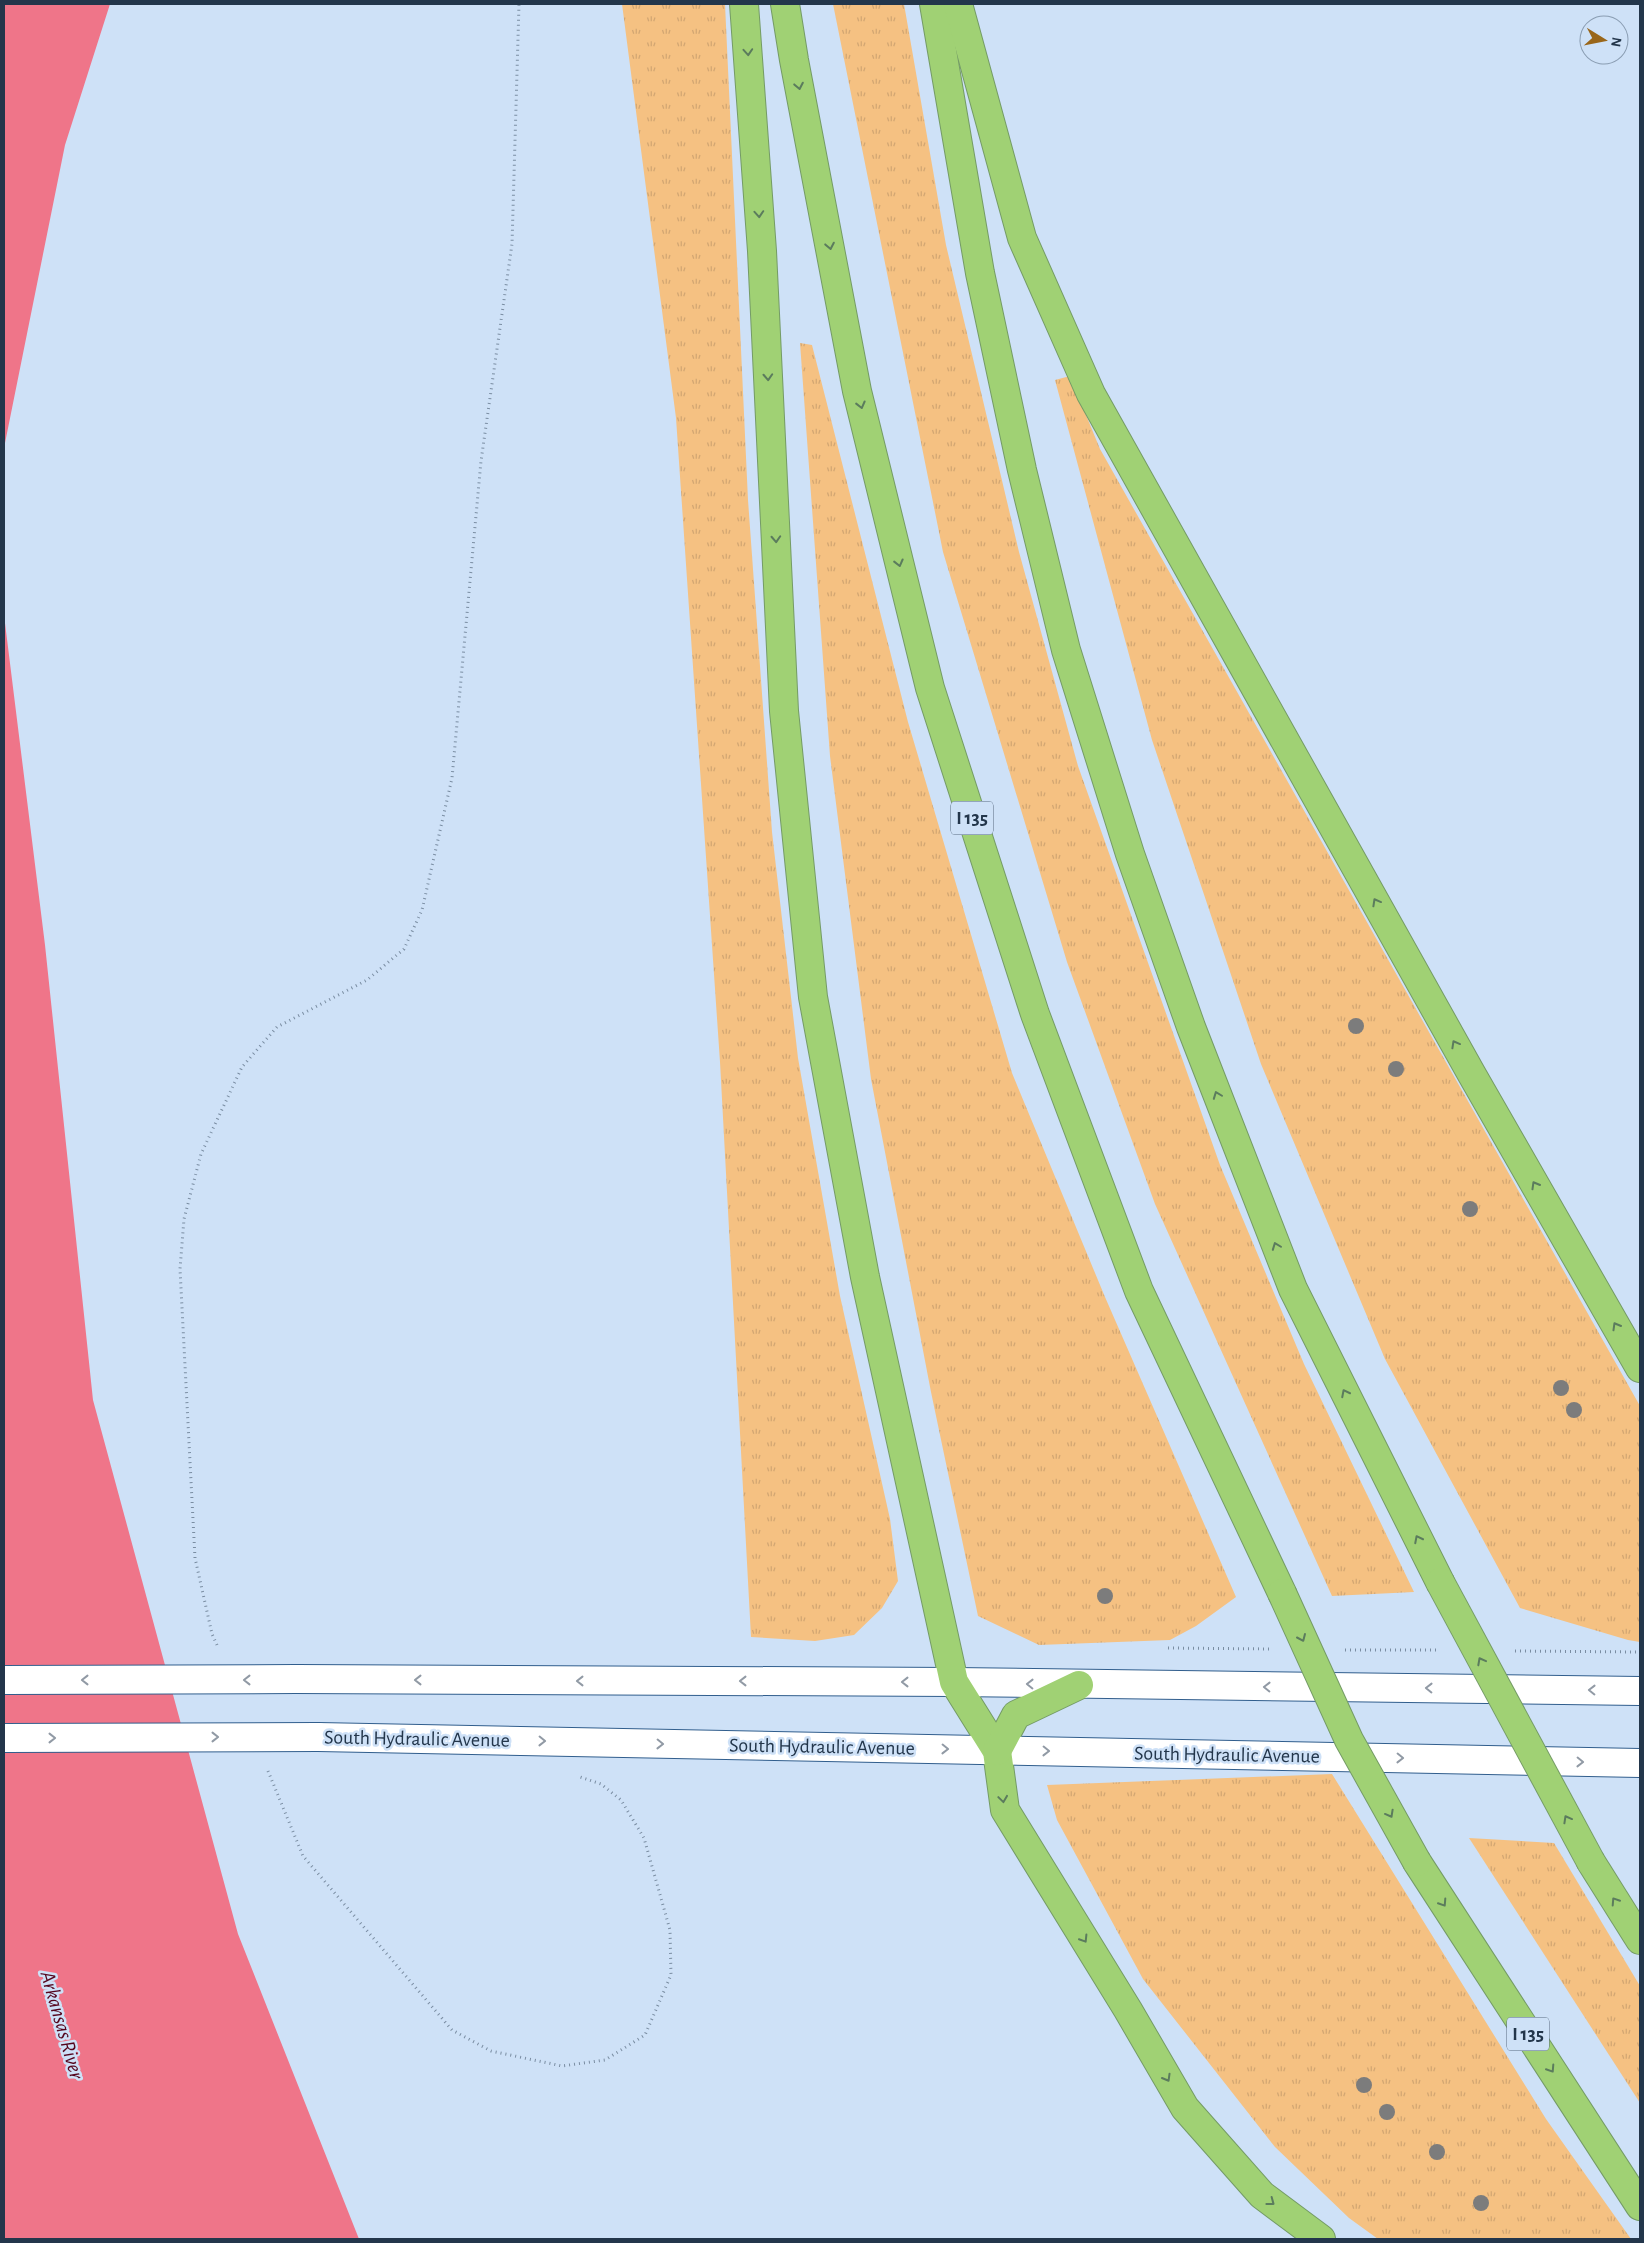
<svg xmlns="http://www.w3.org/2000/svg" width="1644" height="2243" font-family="'Alegreya Sans',sans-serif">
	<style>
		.grass { fill: url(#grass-tufts) }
		.water { fill: #ef7589 }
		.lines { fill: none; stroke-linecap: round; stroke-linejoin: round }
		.minor-casing { stroke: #315e8d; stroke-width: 30 }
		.highway-casing { stroke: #749b66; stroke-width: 30 }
		.path { stroke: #7a8da2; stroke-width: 3; stroke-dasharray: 1 4; stroke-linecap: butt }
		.minor { stroke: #fff; stroke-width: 28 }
		.highway { stroke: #a0d174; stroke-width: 28 }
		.minor-bridge-casing { stroke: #315e8d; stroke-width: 30; stroke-linecap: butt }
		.highway-bridge-casing { stroke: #749b66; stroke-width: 30; stroke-linecap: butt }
		.minor-bridge { stroke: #fff; stroke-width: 28 }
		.highway-bridge { stroke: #a0d174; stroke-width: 28 }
		.tree { fill: #7c7c7c }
		.oneway { stroke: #5b7c5d }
		.oneway2 { stroke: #919aa5 }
		.labels { text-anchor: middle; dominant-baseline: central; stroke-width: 5; stroke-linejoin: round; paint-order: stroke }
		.shield { fill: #cee1f7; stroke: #56697f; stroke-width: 1 }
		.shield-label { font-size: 19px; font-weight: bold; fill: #23364b }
		.street-label { font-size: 20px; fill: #23364b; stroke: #cee1f7 }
		.water-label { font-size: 21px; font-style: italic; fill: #54051d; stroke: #cee1f7 }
	</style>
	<defs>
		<pattern id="grass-tufts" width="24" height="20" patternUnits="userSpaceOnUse" patternTransform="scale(1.25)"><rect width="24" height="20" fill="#f5c182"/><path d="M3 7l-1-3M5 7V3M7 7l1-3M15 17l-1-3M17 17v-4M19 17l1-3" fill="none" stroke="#d2a672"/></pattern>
	</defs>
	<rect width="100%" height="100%" fill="#cee1f7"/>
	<g class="grass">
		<path d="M622 4H725L748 500 772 832 798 1058 840 1296 890 1519 898 1581 882 1608 854 1635 815 1641 751 1637 720 1062 676 418Z"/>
		<path d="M833 4H904L946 245 1019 552 1078 766 1220 1165 1304 1364 1414 1592 1332 1596 1155 1204 1067 962 943 552Z"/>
		<path d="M800 343 812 345 908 722 1012 1073 1105 1297 1236 1597 1196 1626 1170 1640 1039 1645 978 1616 931 1392 871 1079 830 756Z"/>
		<path d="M1070 376 1100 449 1640 1406V1642L1628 1640 1520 1608 1385 1359 1261 1064 1152 740 1055 380Z"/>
		<path d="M1332 1774 1546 2119 1631 2239H1378L1349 2218 1275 2147 1143 1979 1057 1820 1047 1785Z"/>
		<path d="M1469 1838 1554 1843 1640 1986V2103Z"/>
	</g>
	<g class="water">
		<path d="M4 4H110L65 145 4 448Z"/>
		<path d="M4 615 45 945 93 1400 238 1934 359 2239H4Z"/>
	</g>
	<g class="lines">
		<g class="minor-casing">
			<g id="minor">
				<path d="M296 1679 954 1682 1640 1691"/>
				<path d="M318 1737 1640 1763"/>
			</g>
		</g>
		<g class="highway-casing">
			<g id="highway">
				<path d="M744 4 762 251 784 711 813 997 865 1277 954 1682 997 1751 1005 1810 1128 2010 1185 2108 1262 2195 1321 2239"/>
				<path d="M785 4 794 60 857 391 930 688 1035 1014 1139 1291 1282 1593"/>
				<path d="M934 4 980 273 1022 470 1066 650 1130 854 1191 1027 1293 1289 1440 1582"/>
				<path d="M958 4 1022 238 1091 394 1471 1073 1640 1368"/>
				<path d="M997 1751 1016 1715 1079 1685"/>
				<path d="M1417 1862 1640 2206"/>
				<path d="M1591 1862 1640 1940"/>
			</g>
		</g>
		<g class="path">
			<path d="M217 1645 212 1634 195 1558 180 1269 184 1219 201 1154 242 1067 277 1027 367 980 404 949 422 910 452 778 481 461 512 244 519 4"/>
			<path d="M1168 1648 1272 1649"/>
			<path d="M1345 1650H1439"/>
			<path d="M1515 1651 1640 1652"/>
			<path d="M268 1771 303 1856 452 2030 491 2051 562 2066 605 2060 645 2035 671 1975 670 1930 644 1838 621 1800 601 1784 580 1777"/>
		</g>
		<use href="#minor" class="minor"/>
		<use href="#highway" class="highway"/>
		<g class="minor-bridge-casing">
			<g id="minor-bridge">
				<path d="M4 1680 296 1679"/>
				<path d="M4 1738 318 1737"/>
			</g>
		</g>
		<g class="highway-bridge-casing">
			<g id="highway-bridge">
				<path d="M1440 1582 1591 1862"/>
				<path d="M1282 1593 1349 1740 1417 1862"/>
			</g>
		</g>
		<use href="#minor-bridge" class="minor-bridge"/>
		<use href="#highway-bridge" class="highway-bridge"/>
	</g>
	<g class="tree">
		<circle cx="1356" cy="1026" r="8"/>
		<circle cx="1396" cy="1069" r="8"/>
		<circle cx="1470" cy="1209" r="8"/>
		<circle cx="1561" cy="1388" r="8"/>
		<circle cx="1574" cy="1410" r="8"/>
		<circle cx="1105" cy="1596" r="8"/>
		<circle cx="1364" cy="2085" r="8"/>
		<circle cx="1387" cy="2112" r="8"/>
		<circle cx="1437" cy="2152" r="8"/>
		<circle cx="1481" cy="2203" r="8"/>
	</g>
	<defs><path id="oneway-chevron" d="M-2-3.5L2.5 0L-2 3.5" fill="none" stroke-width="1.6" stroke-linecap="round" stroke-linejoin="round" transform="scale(1.25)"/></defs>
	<g class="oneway">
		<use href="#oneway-chevron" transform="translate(748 52) rotate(86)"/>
		<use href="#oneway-chevron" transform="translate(799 86) rotate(79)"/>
		<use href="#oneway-chevron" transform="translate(759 214) rotate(86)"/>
		<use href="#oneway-chevron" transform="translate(830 246) rotate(79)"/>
		<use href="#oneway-chevron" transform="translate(768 377) rotate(87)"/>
		<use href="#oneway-chevron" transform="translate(861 405) rotate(76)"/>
		<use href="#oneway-chevron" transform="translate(776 539) rotate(87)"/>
		<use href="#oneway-chevron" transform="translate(899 563) rotate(76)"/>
		<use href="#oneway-chevron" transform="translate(1376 902) rotate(-119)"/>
		<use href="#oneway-chevron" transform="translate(1455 1044) rotate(-119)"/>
		<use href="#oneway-chevron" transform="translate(1217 1095) rotate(-111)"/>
		<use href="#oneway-chevron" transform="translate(1535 1185) rotate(-120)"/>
		<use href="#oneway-chevron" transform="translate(1276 1246) rotate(-111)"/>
		<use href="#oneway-chevron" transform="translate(1616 1326) rotate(-120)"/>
		<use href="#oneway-chevron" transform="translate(1345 1393) rotate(-117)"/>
		<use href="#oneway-chevron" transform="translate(1418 1539) rotate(-117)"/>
		<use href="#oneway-chevron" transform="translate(1302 1638) rotate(66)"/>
		<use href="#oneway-chevron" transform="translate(1481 1661) rotate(-118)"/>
		<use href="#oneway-chevron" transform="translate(1003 1799) rotate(82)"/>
		<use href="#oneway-chevron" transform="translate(1390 1814) rotate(61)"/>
		<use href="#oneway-chevron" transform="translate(1567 1819) rotate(-119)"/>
		<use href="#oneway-chevron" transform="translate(1615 1901) rotate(-123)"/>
		<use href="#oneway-chevron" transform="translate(1443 1903) rotate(57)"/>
		<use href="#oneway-chevron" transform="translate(1084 1939) rotate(58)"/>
		<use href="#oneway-chevron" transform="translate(1551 2069) rotate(57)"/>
		<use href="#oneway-chevron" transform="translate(1167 2078) rotate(60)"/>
		<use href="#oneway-chevron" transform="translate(1271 2202) rotate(37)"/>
	</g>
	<g class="oneway2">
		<use href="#oneway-chevron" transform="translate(85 1680) rotate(180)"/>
		<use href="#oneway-chevron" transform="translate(247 1680) rotate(180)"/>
		<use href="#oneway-chevron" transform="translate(418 1680) rotate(-180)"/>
		<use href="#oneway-chevron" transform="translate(580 1681) rotate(-180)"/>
		<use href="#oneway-chevron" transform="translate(743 1681) rotate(-180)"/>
		<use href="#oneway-chevron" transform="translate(905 1682) rotate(-180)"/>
		<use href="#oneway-chevron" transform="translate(1030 1684) rotate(-179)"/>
		<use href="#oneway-chevron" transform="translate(1267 1687) rotate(-179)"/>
		<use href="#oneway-chevron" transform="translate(1429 1688) rotate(-179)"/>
		<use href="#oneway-chevron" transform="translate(1592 1690) rotate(-179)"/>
		<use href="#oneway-chevron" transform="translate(215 1737)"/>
		<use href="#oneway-chevron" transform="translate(52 1738)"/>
		<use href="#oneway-chevron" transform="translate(542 1741) rotate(1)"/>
		<use href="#oneway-chevron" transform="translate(660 1744) rotate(1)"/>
		<use href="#oneway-chevron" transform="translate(945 1749) rotate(1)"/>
		<use href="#oneway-chevron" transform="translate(1046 1751) rotate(1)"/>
		<use href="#oneway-chevron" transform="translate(1400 1758) rotate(1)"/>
		<use href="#oneway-chevron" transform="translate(1580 1762) rotate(1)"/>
	</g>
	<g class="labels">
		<g class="shield">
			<rect x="951" y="801.5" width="42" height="33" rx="4"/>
			<rect x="1507" y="2017.5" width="42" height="33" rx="4"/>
		</g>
		<g class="shield-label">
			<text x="972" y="818">I 135</text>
			<text x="1528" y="2034">I 135</text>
		</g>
		<g class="street-label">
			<text transform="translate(417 1739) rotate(1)">South Hydraulic Avenue</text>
			<text transform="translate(822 1747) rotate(1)">South Hydraulic Avenue</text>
			<text transform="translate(1227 1755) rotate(1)">South Hydraulic Avenue</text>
		</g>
		<g class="water-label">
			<text transform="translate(62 2025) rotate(74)">Arkansas River</text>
		</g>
	</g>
	<rect width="1644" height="2243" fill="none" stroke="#23364b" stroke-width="10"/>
	<g transform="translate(1604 40) rotate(100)"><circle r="24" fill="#cee1f7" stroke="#8a9db2"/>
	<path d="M0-4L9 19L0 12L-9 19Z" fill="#99661a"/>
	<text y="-8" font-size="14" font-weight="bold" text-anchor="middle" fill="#23364b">N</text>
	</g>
</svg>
